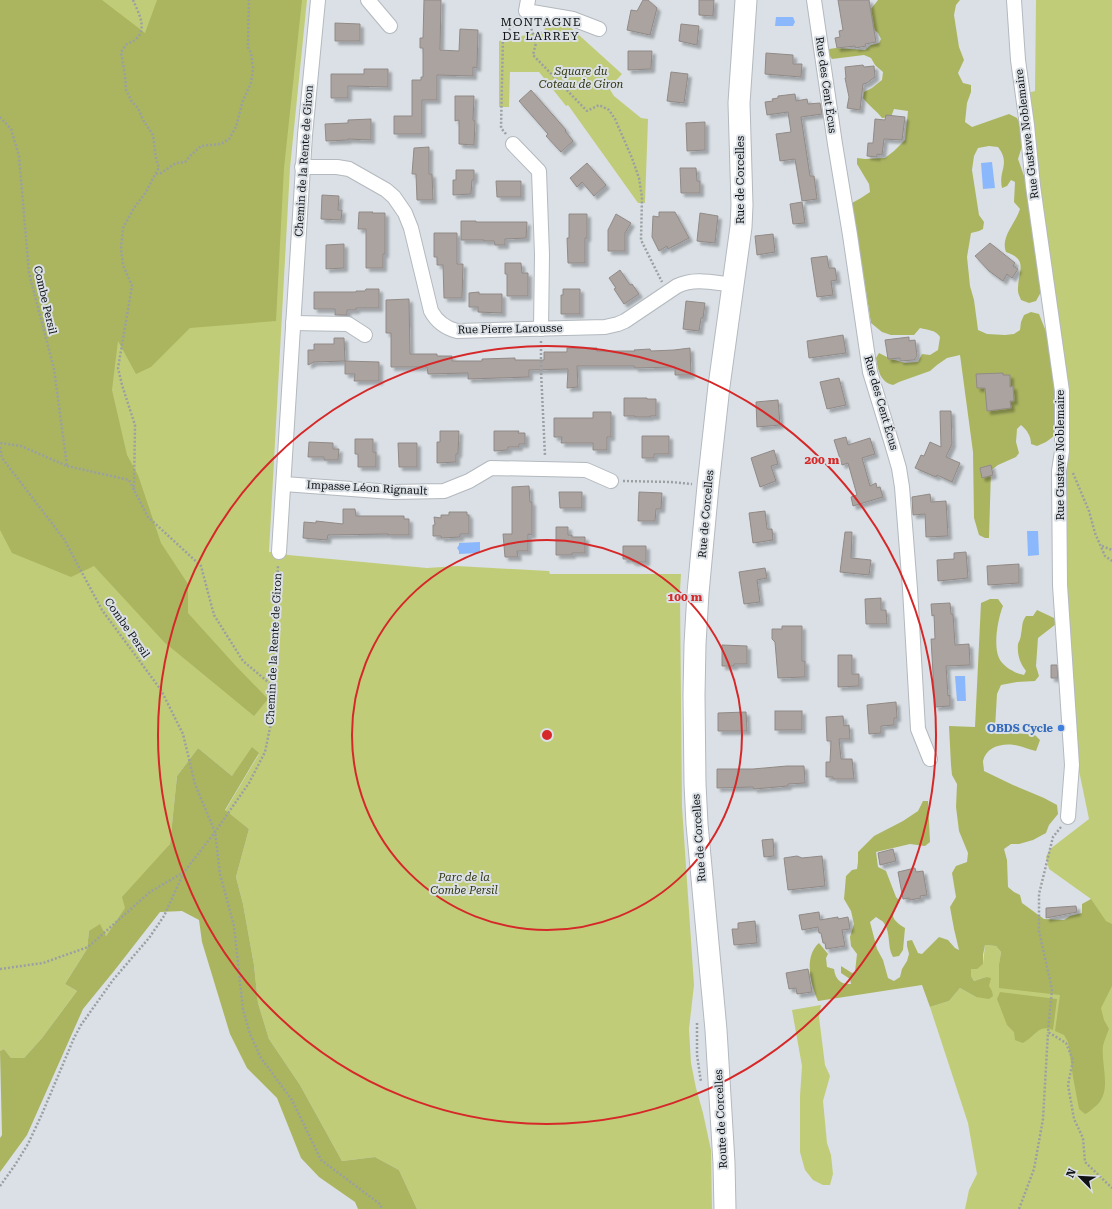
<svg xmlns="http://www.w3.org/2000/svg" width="1112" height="1209" font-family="'Roboto Serif',serif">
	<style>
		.green { fill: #c1cc79 }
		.forest { fill: #abb560 }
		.water { fill: #8bb8fd }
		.building { fill: #aba3a0; stroke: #918a87; filter: url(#shadow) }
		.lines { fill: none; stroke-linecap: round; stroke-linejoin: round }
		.minor-casing { stroke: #b3b9be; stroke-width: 16 }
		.secondary-casing { stroke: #b3b9be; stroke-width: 23 }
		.path { stroke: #9a9fa3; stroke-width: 2.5; stroke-dasharray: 2 2; stroke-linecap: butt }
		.minor { stroke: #fff; stroke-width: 14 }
		.secondary { stroke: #fff; stroke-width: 21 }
		.ring { fill: none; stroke: #d62828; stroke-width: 2 }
		.shop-dot { fill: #3f7fe0; stroke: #dae0e5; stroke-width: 1.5 }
		.labels { text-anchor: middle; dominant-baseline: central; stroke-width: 4; stroke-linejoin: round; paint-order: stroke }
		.park-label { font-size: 11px; font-style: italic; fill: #323611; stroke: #dae0e5 }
		.street-label { font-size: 11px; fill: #101214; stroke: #dae0e5 }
		.shop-label { font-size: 11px; font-weight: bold; fill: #366cbe; stroke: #dae0e5; text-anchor: end }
		.neighbourhood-label { font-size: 12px; letter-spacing: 1px; fill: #101214; stroke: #dae0e5 }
		.centre { fill: #d62828; stroke: #dae0e5; stroke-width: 2 }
		.ring-label { font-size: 12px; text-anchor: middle; font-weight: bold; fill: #d62828; stroke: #dae0e5; stroke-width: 4; stroke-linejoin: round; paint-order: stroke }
	</style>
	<defs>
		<filter id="shadow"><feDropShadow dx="3.5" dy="3.5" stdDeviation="1" flood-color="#0004"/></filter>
	</defs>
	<rect width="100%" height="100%" fill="#dae0e5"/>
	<g class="green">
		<path d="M0 0H307L290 168 269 552 283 553 288 555 427 568 457 566 549 571 550 574H681L680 591 682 807 694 985 689 1029 691 1063 696 1088 703 1113 711 1150 712 1209H417L399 1170 375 1157 342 1161 300 1085 269 1039 258 1003 254 965 243 904 236 877 249 829 225 811 259 754 232 776 198 748 177 776 170 844 106 936 89 931 87 949 65 984 77 991 42 1038 24 1058H11L4 1049 0 1051Z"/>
		<path d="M1036 0H1112V1209H965L969 1190 977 1174 968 1123 930 1007 949 1001 960 988 976 997 989 986 986 977 974 981 971 976V969L983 964 985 945 996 946 1001 952 999 964V988L1084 950 1091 899 1049 869 1046 857 1050 849 1089 819 1078 766 1064 545 1028 93 1035 91Z"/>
		<path d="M555 22 569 26 622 74 609 88 614 96 641 118 648 119 645 203H638L568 105 566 106 539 72H510L509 107H499V41L544 31 546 25Z"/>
		<path d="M821 1005 819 1017 825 1065 830 1076 823 1101 827 1143 831 1155 833 1174 830 1185H823L813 1180 805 1170 800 1152V1096L802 1066 792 1010Z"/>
	</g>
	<g class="forest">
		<path d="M0 0H102L145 33 157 0H302L284 168 276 321 190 328 151 367 136 374 118 341 112 390 127 455 138 475 161 543 188 584V613L235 665 268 699 254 716 164 642 94 566 71 577 12 553 0 530Z"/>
		<path d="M878 0H960L956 5 954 15 959 47 964 60 958 73 963 83 971 85V92L967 103 965 122 972 127 1009 114 1017 118 1024 132 1023 143 1018 159 1033 201 1041 292 1036 301 1029 303 1021 300C1020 297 1018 294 1018 291 1017 273 1030 260 1006 252 1000 237 1016 223 1020 209L1014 202 1015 182 1011 180 1007 186 1002 188C998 170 1011 164 998 147L989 146 978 148 974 156 972 170 979 215 984 222 983 229 979 231 971 233 967 257 970 286 974 300 978 330 987 334 1005 335 1014 334 1020 330 1021 322 1024 315 1031 312 1039 314 1049 339 1057 379V425L1054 436 1046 442 1037 446 1031 444C1031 436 1027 430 1021 425L1017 429 1016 442 1019 453 1016 457 998 465 991 470 989 538H985L979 535 974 518 973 452 960 355 947 358 937 365 930 371 899 382 893 385C880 382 878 370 876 358L879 353 891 359 905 363 918 362 922 354 930 355 938 350 940 337C936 330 928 330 920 328L914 335H891L882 332 871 323 852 203 861 198 870 192 869 184 857 164V158L865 159 885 158 894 151 905 140 908 111 894 109 891 117 882 118C877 111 869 106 863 98L864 92 872 88 882 80 883 72 875 65 871 58 864 55 832 59 829 55V49L836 48 865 50 871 45 879 43 881 39 878 33 865 22C865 16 874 5 878 0Z"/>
		<path d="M990 599H998L1003 606C998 618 993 645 999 658 1002 666 1016 674 1024 675L1026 671C1020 663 1017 655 1018 644 1019 641 1021 638 1021 634 1023 626 1021 623 1026 616H1033L1037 610 1054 618 1056 624 1038 638 1036 666 1039 676 1035 681 1017 682 1001 685 997 694 995 728 999 731 1035 735 1040 740 1036 751C1029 750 1022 746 1014 745 1002 743 986 747 983 761 983 764 984 768 984 771L1013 785 1044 798 1057 805 1058 814 1049 825 1046 833 1033 840 1019 844H1011L1004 849 1007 860 1008 887 1014 892 1020 895 1022 903 1044 919 1064 920 1070 916 1082 913V904L1091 899 1106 921 1112 924V986L1101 1008 1104 1020 1109 1029C1107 1034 1104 1041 1103 1046 1101 1066 1112 1090 1097 1105 1092 1109 1090 1112 1085 1114L1079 1109 1073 1077 1068 1042 1064 1035 1055 1031 1060 995 999 988V964L1001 952 996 946 985 945 983 955V964L977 969H971V976L974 981 986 977 991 978 989 986 992 991 993 996 989 999 976 997 960 988 949 1001 930 1007 922 985 818 1001C811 985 803 957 819 943L828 954 826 958 827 967 834 969C835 978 840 985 851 984L850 979 841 973V966L852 973 855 972 857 954 851 946 850 937 854 924 851 911 844 899 846 876 852 870 857 869 858 862V852L874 836 903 821 918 811 923 801H928L930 842 925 846 910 844 876 852 878 867 886 871 896 897 899 900C889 915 891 919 905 928L903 950 899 956 893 957C887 947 891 933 884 923 882 920 878 919 876 917L870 922 877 949 883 960 888 978 894 981 900 977 902 969 907 961 909 954 907 946V941L912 940 918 953 922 954 939 937 948 940 955 948 959 950 954 929 950 907 956 897 952 873 956 866 967 862 968 853 959 831 956 807 957 784 952 775 951 765 949 726 975 727 981 603Z"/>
		<path d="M252 747 259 753 225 810 249 829 236 877 243 904 254 965 258 1003 269 1039 300 1085 342 1161 375 1157 399 1170 417 1209H358L355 1202 319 1177 301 1158 277 1098 247 1068 230 1034 202 942 199 920 182 911 160 912 114 971 83 1009 27 1135 0 1172V1138L2 1135 0 1051 4 1049 11 1058H24L42 1038 77 991 65 984 87 949 89 931 100 924 106 936 125 908 122 897 170 844 177 776 198 748 232 776Z"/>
		<path d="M1000 992 1057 999 1053 1030C1038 1024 1036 1036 1023 1043L1015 1040 1014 1032 1007 1025 997 999Z"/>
	</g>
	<g class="water">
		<path d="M776 17H793L795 22 793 26H775Z"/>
		<path d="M992 162 995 188 983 189 981 163Z"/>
		<path d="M1027 531H1038L1039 555 1028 556Z"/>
		<path d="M480 542V553L459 554V551L457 548 459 545V543Z"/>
		<path d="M955 676H965L966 701H957Z"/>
	</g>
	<g class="building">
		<path d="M424 0H441L440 50 459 51 460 29 478 30 477 68 473 67V76L437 75V100H422V134H394V116H412V80H421V77H423V48H420V38H423Z"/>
		<path d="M643 0H648L657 8 650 35 627 30 631 10 637 11Z"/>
		<path d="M699 0H714L713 16 699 15Z"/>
		<path d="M838 0H869L876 42 865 44 866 46 855 48V46L837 48 835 38 840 37 839 31 843 30Z"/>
		<path d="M335 23 360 24V41H335Z"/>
		<path d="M681 24 699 26 697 45 679 41Z"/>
		<path d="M628 51H652L651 69 628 70Z"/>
		<path d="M766 53 793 55V64H802L801 77 765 74Z"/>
		<path d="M863 65 864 67 874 66 875 77 867 83 863 84 860 110 847 108 849 97 845 78H846L845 67Z"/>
		<path d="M364 69H388V87L348 86V98H331V74H364Z"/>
		<path d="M671 72 688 74 684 103 667 101Z"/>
		<path d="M531 90 566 130 565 131 573 141 561 152 546 136 548 134 519 101Z"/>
		<path d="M795 94 796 101 807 99 808 104 820 103 822 114 801 117 810 176H814L817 199 802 201 795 159 780 161 776 134 791 132 788 112 767 115 765 102 773 101 772 99 778 98V96Z"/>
		<path d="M455 96H474L473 120 475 121 474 145 459 144V120L455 121Z"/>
		<path d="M886 115 905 117 902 140 884 139 882 155 877 154V157L867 156 868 143H873L875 119 885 120Z"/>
		<path d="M371 119V140L348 139V140L326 141 325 124 348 123V120Z"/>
		<path d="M705 122V150L687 151 686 123Z"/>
		<path d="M429 147V174H432L433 200H417L416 174H412L414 148Z"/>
		<path d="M587 163 606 185 594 196 582 182 577 187 570 178Z"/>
		<path d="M680 168H696L697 181H700V193H681Z"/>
		<path d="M456 170H474V180H472L471 194 453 195V180H456Z"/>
		<path d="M496 181H521V197H497Z"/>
		<path d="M322 195 339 196 338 210H342L341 220 321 219Z"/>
		<path d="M802 202 805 223 793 224 790 204Z"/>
		<path d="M359 212H373L372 213H385V254H383V268H366V229H358Z"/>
		<path d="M659 212H675L689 238 668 249 667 246 659 251 652 237 653 216 659 217Z"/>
		<path d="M700 213 718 216 715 243 697 241Z"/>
		<path d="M569 214H587V238H585V263H568L567 238H569Z"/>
		<path d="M616 214 631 223 625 233V251H608V230Z"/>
		<path d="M461 221H476V222H527L526 238 505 239V245H495L494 241H484V240H461Z"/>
		<path d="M434 233H457V264H463L462 298H444L443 265H437V257H434Z"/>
		<path d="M773 234 775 252 757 255 755 236Z"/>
		<path d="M990 243 1015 263 1013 266 1018 269 1012 278 1007 274 1003 281 989 271 975 256Z"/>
		<path d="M344 244V268L326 269V245Z"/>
		<path d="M827 256 829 268H835L837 280 831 281 833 295 817 297 811 258Z"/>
		<path d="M505 263H521L522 273H528V296H507V274H505Z"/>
		<path d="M620 270 630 285 632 284 639 294 624 304 614 289 616 288 609 278Z"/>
		<path d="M366 289H379V308H356V310H347V315H335V309H314V292H356V291H365Z"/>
		<path d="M563 289H580V314H561V295H563Z"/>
		<path d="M479 292V294H502V313L478 312V307H469V293Z"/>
		<path d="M409 299 410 354H437V356H452V361H482V359L515 358V360H544V352H567V348H597V351H635L634 350 650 349 651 351 674 350 690 348 691 375H675V367L635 368 634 366H577L578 387 567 388 568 369 529 370V377L468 379V373L428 374 427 367H391V333H386V300Z"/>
		<path d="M686 301 705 303 703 318H701L699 331 683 329Z"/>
		<path d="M843 335 846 353 809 358 807 341Z"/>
		<path d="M909 337V341L915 340 917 356 914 360 900 361V358L888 359 885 340Z"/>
		<path d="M334 338H344L345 361 379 362V381H354L355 374H345V361L314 362 308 365V350H314V344H334Z"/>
		<path d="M1003 373V375H1010V387L1013 386 1014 401H1010L1011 408 987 411 985 388H977L976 374Z"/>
		<path d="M839 378 846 405 827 409 820 382Z"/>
		<path d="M624 398H647V399H656V416H650V417H635V416H624Z"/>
		<path d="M778 400 780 425 757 427 756 402Z"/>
		<path d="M940 411H951L952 444 946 457 960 463 952 482 937 475 936 477 915 468 921 455 924 456 930 442 941 447Z"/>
		<path d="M593 412H611V437H607V450H593V443H561L562 437H554V418H593Z"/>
		<path d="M440 431H459L458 454H456V462L437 463V442H440Z"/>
		<path d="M494 431H519L518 433H525V444H519V447H508V450L494 451Z"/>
		<path d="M642 436H669V454H654V458H642Z"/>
		<path d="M846 437 848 445 870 438 875 454 862 458 870 486 876 483 877 488 880 487 883 497 853 506 851 497 857 495 848 463 842 465 834 440Z"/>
		<path d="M355 439H373V452H376V467H358V454H355Z"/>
		<path d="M309 442 333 443V449H339L338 460H324V457H308Z"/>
		<path d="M398 443H417V467H399Z"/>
		<path d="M774 450 778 464 771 466 776 481 760 487 751 458Z"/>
		<path d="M991 465 993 475 982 478 980 468Z"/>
		<path d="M529 486 530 502H532V535L528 534V551H517L518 557H505L503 534H512V487Z"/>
		<path d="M559 492H582V508H560Z"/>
		<path d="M639 492 662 493 661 509H656L655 521H638Z"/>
		<path d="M930 494 931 502 946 501 948 536 926 537 925 514 913 515 912 497Z"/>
		<path d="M343 509H355L356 516H404V519H409V535H388V534L328 535 327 540 303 538 304 522 316 523V521L343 524Z"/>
		<path d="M765 511 767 529H772L773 540 753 543 749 513Z"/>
		<path d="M449 512H467V515H469V534H460V537L441 538V536H433V525H435L434 517 441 518V515H449Z"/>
		<path d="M556 527H568V535H572V537H585V553H572V555H556Z"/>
		<path d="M845 532H852L851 558 871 560 869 575 840 572Z"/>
		<path d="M623 546H646V562H633L629 559H623Z"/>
		<path d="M966 552 968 578 938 581 937 560 954 559V553Z"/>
		<path d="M1019 564V583L988 585 987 566Z"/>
		<path d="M765 568 767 578 757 580 760 602 744 604 739 572Z"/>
		<path d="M881 598V610H886L887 624H866L865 599Z"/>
		<path d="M950 603 951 614H953L955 645 969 644 970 665 946 666 948 696 950 695V706L935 707 931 639H935L934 615 932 616 931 604Z"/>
		<path d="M782 626H802V661H805V677L778 678 775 642 772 639V629H782Z"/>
		<path d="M722 645 747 646V664H734V666H722Z"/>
		<path d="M838 655H852V674H859V686L838 687Z"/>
		<path d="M1051 665H1057L1058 678H1051Z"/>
		<path d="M896 702 897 718H894V725L881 726V733L869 734 867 705Z"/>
		<rect x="775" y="711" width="27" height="19"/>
		<path d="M746 712 747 731H718V713Z"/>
		<path d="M843 716 844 726 849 725 850 739H839L841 759H852L854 779H833V777H826V762H830L831 741H827L826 717Z"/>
		<path d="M787 766H804L805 783 788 784V786L754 789 753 787 717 788V769H753Z"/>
		<path d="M773 839 774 856 764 857 762 840Z"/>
		<path d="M893 849 896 861 880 865 878 853Z"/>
		<path d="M797 856 802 858 822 856 825 886 788 890 784 858Z"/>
		<path d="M915 868 916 872 923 871 927 895 920 896 921 898 910 900 909 898 903 899 898 872Z"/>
		<path d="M1076 906 1077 912 1046 918V908Z"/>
		<path d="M819 912 820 920 838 917V919L848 917 850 929 842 930 845 946 826 949 825 943H823L821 933H819L818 927 802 930 799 915Z"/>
		<path d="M755 921 757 943 734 945 732 929H738V923Z"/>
		<path d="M808 969 812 992 797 994 796 988 789 989 786 973Z"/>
	</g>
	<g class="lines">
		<g class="minor-casing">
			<g id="minor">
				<path d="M368 0 390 26"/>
				<path d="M528 0 526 11 573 19 599 29"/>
				<path d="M814 0 835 144 850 235 870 372 892 444 899 468 902 487 910 589 918 729 930 759"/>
				<path d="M1014 0 1018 60 1027 125 1033 186 1062 391V451L1059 471 1060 585 1072 765 1068 817"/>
				<path d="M513 144 539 171 542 255 541 329"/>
				<path d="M302 167H337L349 169 386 190 394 197 405 213 411 228 431 311C437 322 445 328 457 331L605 327 618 324 625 321 677 286C695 277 715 283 734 285"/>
				<path d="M293 323 348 324 365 335"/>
				<path d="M284 484 392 492 444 491 469 481 491 468 586 470 611 481"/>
				<path d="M279 552 305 135 318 0"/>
			</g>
		</g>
		<g class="secondary-casing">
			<path id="secondary" d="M725 1209 724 1163 716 1030 697 824 695 784 694 695 695 644 698 593 708 486 719 386 741 227 742 205 739 103 746 0"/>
		</g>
		<g class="path">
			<path d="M133 0C138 12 148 28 136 39 133 42 130 42 127 44 125 46 123 49 121 52L125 75 126 90 132 102 138 108 143 120 153 135 156 159 159 167 146 192 134 208 123 228 121 248 123 265 132 286 118 368 122 385 135 425 134 490"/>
			<path d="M530 25 536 43 533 55 587 111 599 105 609 110 615 119 632 158 639 178 642 197 641 240 662 282"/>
			<path d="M0 117 11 129 19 156 29 273 54 369 67 466 21 446 0 443"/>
			<path d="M506 134 501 128 503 37 517 21"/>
			<path d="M156 174 161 173 176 163 185 162 191 155 201 146 221 144 229 139 236 127 243 100 251 83 253 68 251 53 248 47 249 0"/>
			<path d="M541 341V371L545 456"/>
			<path d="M0 447 2 458 64 539 102 610 161 690 183 734 195 784 215 832 220 874 234 926 243 1009 250 1034 261 1058 292 1100 321 1160 380 1204 382 1209"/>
			<path d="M67 466 129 480 148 517 201 566 214 615 243 661 274 687"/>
			<path d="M1073 473 1089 511 1095 533 1105 556 1112 561"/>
			<path d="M623 481 671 482 692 484"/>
			<path d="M1102 546 1112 550"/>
			<path d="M1061 827 1053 837 1039 894V931L1052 989 1048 1032 1066 1043 1073 1060 1068 1085 1074 1119 1083 1138 1085 1162 1112 1188"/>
			<path d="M0 969 43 963 88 947 150 892 184 872"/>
			<path d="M697 1023V1055L701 1082"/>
			<path d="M0 1186 15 1165 28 1144 42 1114 74 1038 81 1025 113 980 149 938 164 916 184 872 215 832 249 783 265 752 272 718 278 565"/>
			<path d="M1019 1209 1034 1169 1043 1119 1048 1032"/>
		</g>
		<use href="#minor" class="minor"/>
		<use href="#secondary" class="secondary"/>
	</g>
	<g class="ring">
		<circle cx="547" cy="735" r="195"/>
		<circle cx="547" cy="735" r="389"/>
	</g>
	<circle class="shop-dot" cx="1061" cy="728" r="4"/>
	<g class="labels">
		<g class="park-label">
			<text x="581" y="71">Square du<tspan x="581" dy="13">Coteau de Giron</tspan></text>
			<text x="464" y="877">Parc de la<tspan x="464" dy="13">Combe Persil</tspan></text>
		</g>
		<g class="street-label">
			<text transform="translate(826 85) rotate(82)">Rue des Cent Écus</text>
			<text transform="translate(1027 134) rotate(-97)">Rue Gustave Noblemaire</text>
			<text transform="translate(304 161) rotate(-86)">Chemin de la Rente de Giron</text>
			<text transform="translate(740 180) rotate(-90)">Rue de Corcelles</text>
			<text transform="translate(45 300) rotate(77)">Combe Persil</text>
			<text transform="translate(510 329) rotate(-1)">Rue Pierre Larousse</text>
			<text transform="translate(881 403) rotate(74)">Rue des Cent Écus</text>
			<text transform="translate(1060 455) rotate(-90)">Rue Gustave Noblemaire</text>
			<text transform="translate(367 488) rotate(3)">Impasse Léon Rignault</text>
			<text transform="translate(706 514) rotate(-85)">Rue de Corcelles</text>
			<text transform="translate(127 628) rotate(55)">Combe Persil</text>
			<text transform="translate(274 649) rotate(-87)">Chemin de la Rente de Giron</text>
			<text transform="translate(699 838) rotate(-94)">Rue de Corcelles</text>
			<text transform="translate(721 1119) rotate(-93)">Route de Corcelles</text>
		</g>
		<g class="shop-label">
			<text x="1053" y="728">OBDS Cycle</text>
		</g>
		<g class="neighbourhood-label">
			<text x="541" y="22">MONTAGNE<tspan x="541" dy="14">DE LARREY</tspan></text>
		</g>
	</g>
	<circle cx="547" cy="735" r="6" class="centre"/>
	<g class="ring-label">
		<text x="822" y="464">200 m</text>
		<text x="685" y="601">100 m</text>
	</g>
	<g transform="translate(1080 1177) rotate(294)" stroke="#dae0e5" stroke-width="3" paint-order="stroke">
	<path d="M0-3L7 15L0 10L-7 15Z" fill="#101214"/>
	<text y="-6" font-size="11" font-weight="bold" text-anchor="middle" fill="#101214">N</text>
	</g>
</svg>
